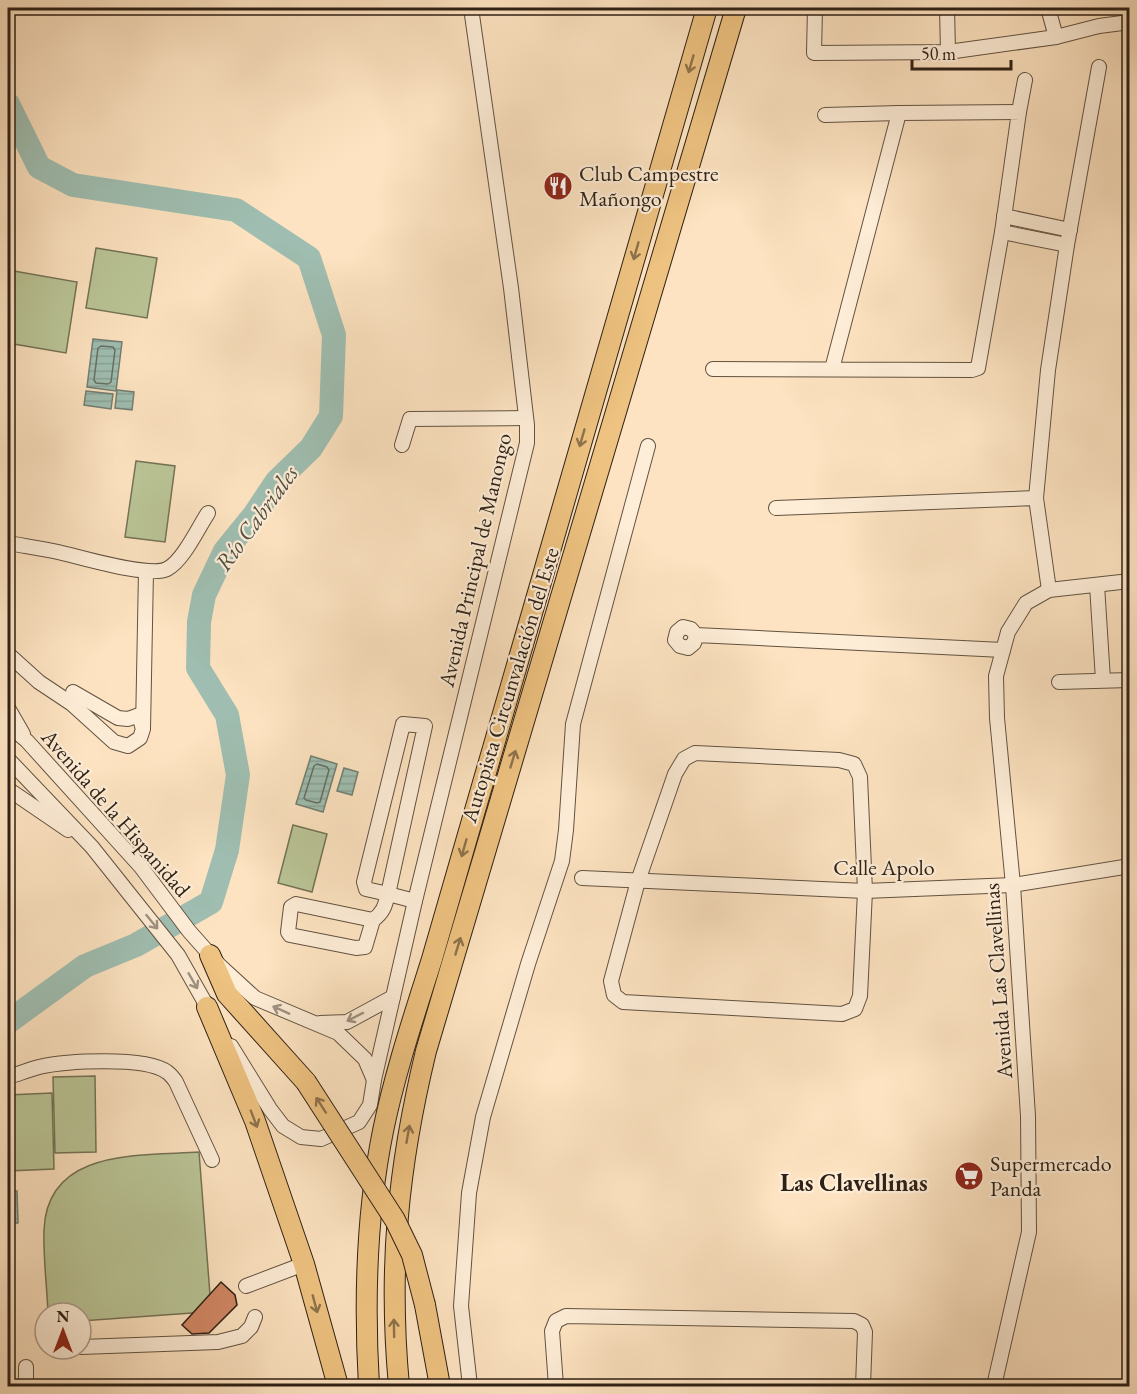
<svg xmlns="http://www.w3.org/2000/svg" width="1137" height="1394" font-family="'EB Garamond',serif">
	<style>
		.pitch { fill: #bac597; stroke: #747356; stroke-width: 1.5 }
		.water { fill: url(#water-rules); stroke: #727f73; stroke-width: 1.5 }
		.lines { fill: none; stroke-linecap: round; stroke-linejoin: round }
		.shore { stroke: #667064; stroke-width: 1.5 }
		.river { stroke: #9fbeb1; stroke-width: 24 }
		.building { fill: #d18865; stroke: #2e2116; stroke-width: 1.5 }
		.minor-casing { stroke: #625241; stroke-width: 16 }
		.highway-casing { stroke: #2e2116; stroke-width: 22 }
		.minor { stroke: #feedd7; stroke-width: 14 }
		.highway { stroke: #eec280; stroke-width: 20 }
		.highway-bridge-casing { stroke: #2e2116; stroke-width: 22; stroke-linecap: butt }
		.highway-bridge { stroke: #eec280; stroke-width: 20 }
		.oneway { stroke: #8e724b }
		.oneway2 { stroke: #a09180 }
		.labels { text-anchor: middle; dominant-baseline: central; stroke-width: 4.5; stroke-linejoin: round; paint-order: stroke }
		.poi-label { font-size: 22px; fill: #2e2116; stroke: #feedd7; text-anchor: start }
		.street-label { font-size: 22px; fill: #2e2116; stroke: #feedd7 }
		.water-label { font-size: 24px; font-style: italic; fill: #505044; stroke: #feedd7 }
		.neighbourhood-label { font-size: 24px; font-weight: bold; fill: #2e2116; stroke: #feedd7 }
	</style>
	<defs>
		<pattern id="water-rules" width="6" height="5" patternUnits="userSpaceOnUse" patternTransform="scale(1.5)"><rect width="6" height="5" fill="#9fbeb1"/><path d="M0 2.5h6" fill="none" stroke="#89a398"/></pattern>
	</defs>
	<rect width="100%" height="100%" fill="#fde3c1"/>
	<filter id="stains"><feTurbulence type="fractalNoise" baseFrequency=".00333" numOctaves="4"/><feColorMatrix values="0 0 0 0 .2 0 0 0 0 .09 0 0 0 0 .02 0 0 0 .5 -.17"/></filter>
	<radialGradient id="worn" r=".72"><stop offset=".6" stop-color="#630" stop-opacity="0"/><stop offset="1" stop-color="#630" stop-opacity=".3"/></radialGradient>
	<g class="pitch">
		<path d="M96 248 157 258 147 318 86 308Z"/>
		<path d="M8 270 77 282 66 353 8 343Z"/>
		<path d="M136 461 175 466 165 542 125 537Z"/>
		<path d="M293 825 327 834 312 892 278 883Z"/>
		<path d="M95 1076 96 1152 55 1153 53 1077Z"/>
		<path d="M52 1093 54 1169 8 1171V1095Z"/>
		<path d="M199 1152 211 1308 206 1312 81 1321V1313H48C47 1286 43 1257 44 1230 47 1148 140 1156 199 1152Z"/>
	</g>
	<g class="water">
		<path d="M93 339 122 342 116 391 87 387Z"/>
		<path d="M117 390 134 392 132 410 115 408Z"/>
		<path d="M86 391 113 394 111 409 84 405Z"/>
		<path d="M311 756 337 764 323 812 296 804Z"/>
		<path d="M344 768 358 772 352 795 337 791Z"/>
		<path d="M8 1191H17L18 1223H8Z"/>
	</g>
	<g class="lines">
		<g class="shore">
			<path d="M101 346 113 347 115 350 111 382 108 384 96 383 94 380 98 348Z"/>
			<path d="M317 764 327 767 329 770 320 802 317 803 306 800 304 798 314 766Z"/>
		</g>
		<path class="river" d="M8 104 39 167 73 185 236 210 309 258 334 335 331 416 311 448 277 481 255 514 225 551 204 595 199 622 198 668 227 715 238 775 227 850 211 902 136 945 85 966 8 1022"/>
	</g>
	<path class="building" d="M221 1282 235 1295 237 1305 209 1333 192 1334 182 1325Z"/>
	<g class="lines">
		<g class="minor-casing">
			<g id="minor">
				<path d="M815 8 814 53 948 52 1056 37 1099 26 1130 22"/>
				<path d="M947 8 948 52"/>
				<path d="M1048 8 1056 37"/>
				<path d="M1019 112 1025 80"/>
				<path d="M825 115 899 113"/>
				<path d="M1004 216 1070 230"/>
				<path d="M1002 232 1067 245"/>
				<path d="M713 369 972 370 978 368 1002 232 1019 112 899 113 832 369"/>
				<path d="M402 445 410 419 526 418"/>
				<path d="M1036 498 1048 370 1067 245 1099 67"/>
				<path d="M776 508 1036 498 1049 590"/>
				<path d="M8 543C24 546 41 548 58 552 81 557 149 578 167 569 183 561 198 528 208 513"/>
				<path d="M1097 585 1103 680"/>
				<path d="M696 635 694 643 688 648 680 646 675 640 677 632 683 627 691 629 696 635 1003 650"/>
				<path d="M8 654 39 682 72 704 114 742 128 746 140 738 143 729 146 571"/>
				<path d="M1059 682 1130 680"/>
				<path d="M73 692 118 718 128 719 139 715 142 726"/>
				<path d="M8 708 23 734"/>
				<path d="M403 724 425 726 388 894 366 889 364 882Z"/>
				<path d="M8 725 27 741 141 867 189 931 220 966 255 998 338 1033 365 1059 374 1080"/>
				<path d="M695 753 839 760 854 764 860 777 865 891 860 996 855 1009 842 1014 623 1002 614 995 611 981 638 881 675 774 684 759Z"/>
				<path d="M8 759 92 847 178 955 212 1015"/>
				<path d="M8 789 68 830"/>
				<path d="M582 878 865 891 1013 885 1130 866"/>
				<path d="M373 920 296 904 291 907 288 932 290 935 356 948 365 947 373 920C383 913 385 906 388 894L415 901"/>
				<path d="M320 1023 347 1022 393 997"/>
				<path d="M231 1046 270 1109 283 1126 301 1137 321 1139 359 1122 370 1105 374 1080 415 901 527 443V425L511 288 471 8"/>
				<path d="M8 1077C18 1074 28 1070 39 1067 65 1061 145 1056 167 1072 170 1074 174 1079 176 1082L212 1160"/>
				<path d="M246 1286 304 1264"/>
				<path d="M81 1347 218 1342 242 1336 251 1327 255 1317"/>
				<path d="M26 1367V1386"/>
				<path d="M470 1386 461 1306 469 1193 483 1117 528 964 562 861 566 830 573 724 648 446"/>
				<path d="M556 1386 552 1331 556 1321 566 1316 854 1321 862 1325 865 1332 863 1386"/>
				<path d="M994 1386 1029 1232 1028 1116 1013 885 997 718 996 676 1008 632 1026 603 1049 590 1130 581"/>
			</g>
		</g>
		<g class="highway-casing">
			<g id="highway">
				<path d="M210 955 227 994 306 1082"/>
				<path d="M207 1007 255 1121 304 1264 338 1386"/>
				<path d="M425 1305 440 1386"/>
				<path d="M369 1386C364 1301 366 1215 383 1131 395 1072 414 1016 432 959L707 8"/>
				<path d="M399 1386C388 1267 398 1167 426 1051L736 8"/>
			</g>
		</g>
		<use href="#minor" class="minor"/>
		<use href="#highway" class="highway"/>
		<g class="highway-bridge-casing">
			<path id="highway-bridge" d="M306 1082 395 1220 412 1255 425 1305"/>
		</g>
		<use href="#highway-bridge" class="highway-bridge"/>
	</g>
	<defs><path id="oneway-shaft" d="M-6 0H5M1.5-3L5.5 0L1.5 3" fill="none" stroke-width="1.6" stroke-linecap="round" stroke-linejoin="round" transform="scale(1.5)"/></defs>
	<g class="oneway">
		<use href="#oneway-shaft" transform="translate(691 64) rotate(106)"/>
		<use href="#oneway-shaft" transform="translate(636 251) rotate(106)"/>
		<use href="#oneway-shaft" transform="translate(582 438) rotate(106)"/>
		<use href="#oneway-shaft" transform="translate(513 759) rotate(-73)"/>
		<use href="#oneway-shaft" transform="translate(464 848) rotate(106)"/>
		<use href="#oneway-shaft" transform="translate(458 946) rotate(-73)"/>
		<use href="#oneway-shaft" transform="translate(321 1105) rotate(-123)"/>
		<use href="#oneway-shaft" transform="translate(254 1119) rotate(69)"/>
		<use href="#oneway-shaft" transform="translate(408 1134) rotate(-80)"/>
		<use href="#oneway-shaft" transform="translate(315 1304) rotate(75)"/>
		<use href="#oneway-shaft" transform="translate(394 1328) rotate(-91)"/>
	</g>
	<g class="oneway2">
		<use href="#oneway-shaft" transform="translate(152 922) rotate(51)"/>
		<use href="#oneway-shaft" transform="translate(193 981) rotate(60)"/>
		<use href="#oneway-shaft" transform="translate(281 1010) rotate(-156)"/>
		<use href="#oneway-shaft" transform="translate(355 1017) rotate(153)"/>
	</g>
	<defs>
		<g id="restaurant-disc" transform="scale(1.5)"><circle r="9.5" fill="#8f2418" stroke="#feedd7"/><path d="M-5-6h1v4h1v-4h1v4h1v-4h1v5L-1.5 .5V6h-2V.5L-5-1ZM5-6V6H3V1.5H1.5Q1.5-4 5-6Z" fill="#fff"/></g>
		<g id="supermarket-disc" transform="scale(1.5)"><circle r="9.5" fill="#8f2418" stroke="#feedd7"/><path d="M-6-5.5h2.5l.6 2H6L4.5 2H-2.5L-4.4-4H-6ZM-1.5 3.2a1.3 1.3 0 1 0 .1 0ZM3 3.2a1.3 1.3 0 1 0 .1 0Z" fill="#fff"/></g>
	</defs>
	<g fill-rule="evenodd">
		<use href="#restaurant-disc" x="558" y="186"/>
		<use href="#supermarket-disc" x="969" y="1176"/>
	</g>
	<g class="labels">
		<g class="poi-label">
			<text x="579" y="173">Club Campestre<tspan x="579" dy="25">Mañongo</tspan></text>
			<text x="990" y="1163">Supermercado<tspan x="990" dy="25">Panda</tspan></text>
		</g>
		<g class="street-label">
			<text transform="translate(475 560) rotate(-77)">Avenida Principal de Manongo</text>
			<text transform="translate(510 685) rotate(-73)">Autopista Circunvalación del Este</text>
			<text transform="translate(116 813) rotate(49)">Avenida de la Hispanidad</text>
			<text x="884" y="867">Calle Apolo</text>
			<text transform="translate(998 981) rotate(-94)">Avenida Las Clavellinas</text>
		</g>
		<g class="water-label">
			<text transform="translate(256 518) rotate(-54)">Río Cabriales</text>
		</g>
		<g class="neighbourhood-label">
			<text x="854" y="1182">Las Clavellinas</text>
		</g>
	</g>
	<rect width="1137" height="1394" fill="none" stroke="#fde3c1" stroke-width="30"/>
	<rect x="9" y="9" width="1119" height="1376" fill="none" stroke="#2e2116" stroke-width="3"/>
	<rect x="15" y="15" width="1107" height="1364" fill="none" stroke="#2e2116" stroke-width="1.5"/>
	<g transform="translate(63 1331)"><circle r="28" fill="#feedd7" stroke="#ab9b8a" stroke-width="1.5"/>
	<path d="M0-4.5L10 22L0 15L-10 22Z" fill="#8f2418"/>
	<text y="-9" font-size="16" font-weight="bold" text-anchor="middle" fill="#2e2116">N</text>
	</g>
	<path d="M912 60v9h99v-9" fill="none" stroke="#2e2116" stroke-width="3"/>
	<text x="921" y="60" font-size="18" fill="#2e2116" stroke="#feedd7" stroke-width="4.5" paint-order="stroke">50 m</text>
	<rect width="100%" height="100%" filter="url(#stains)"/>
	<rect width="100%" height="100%" fill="url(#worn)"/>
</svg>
